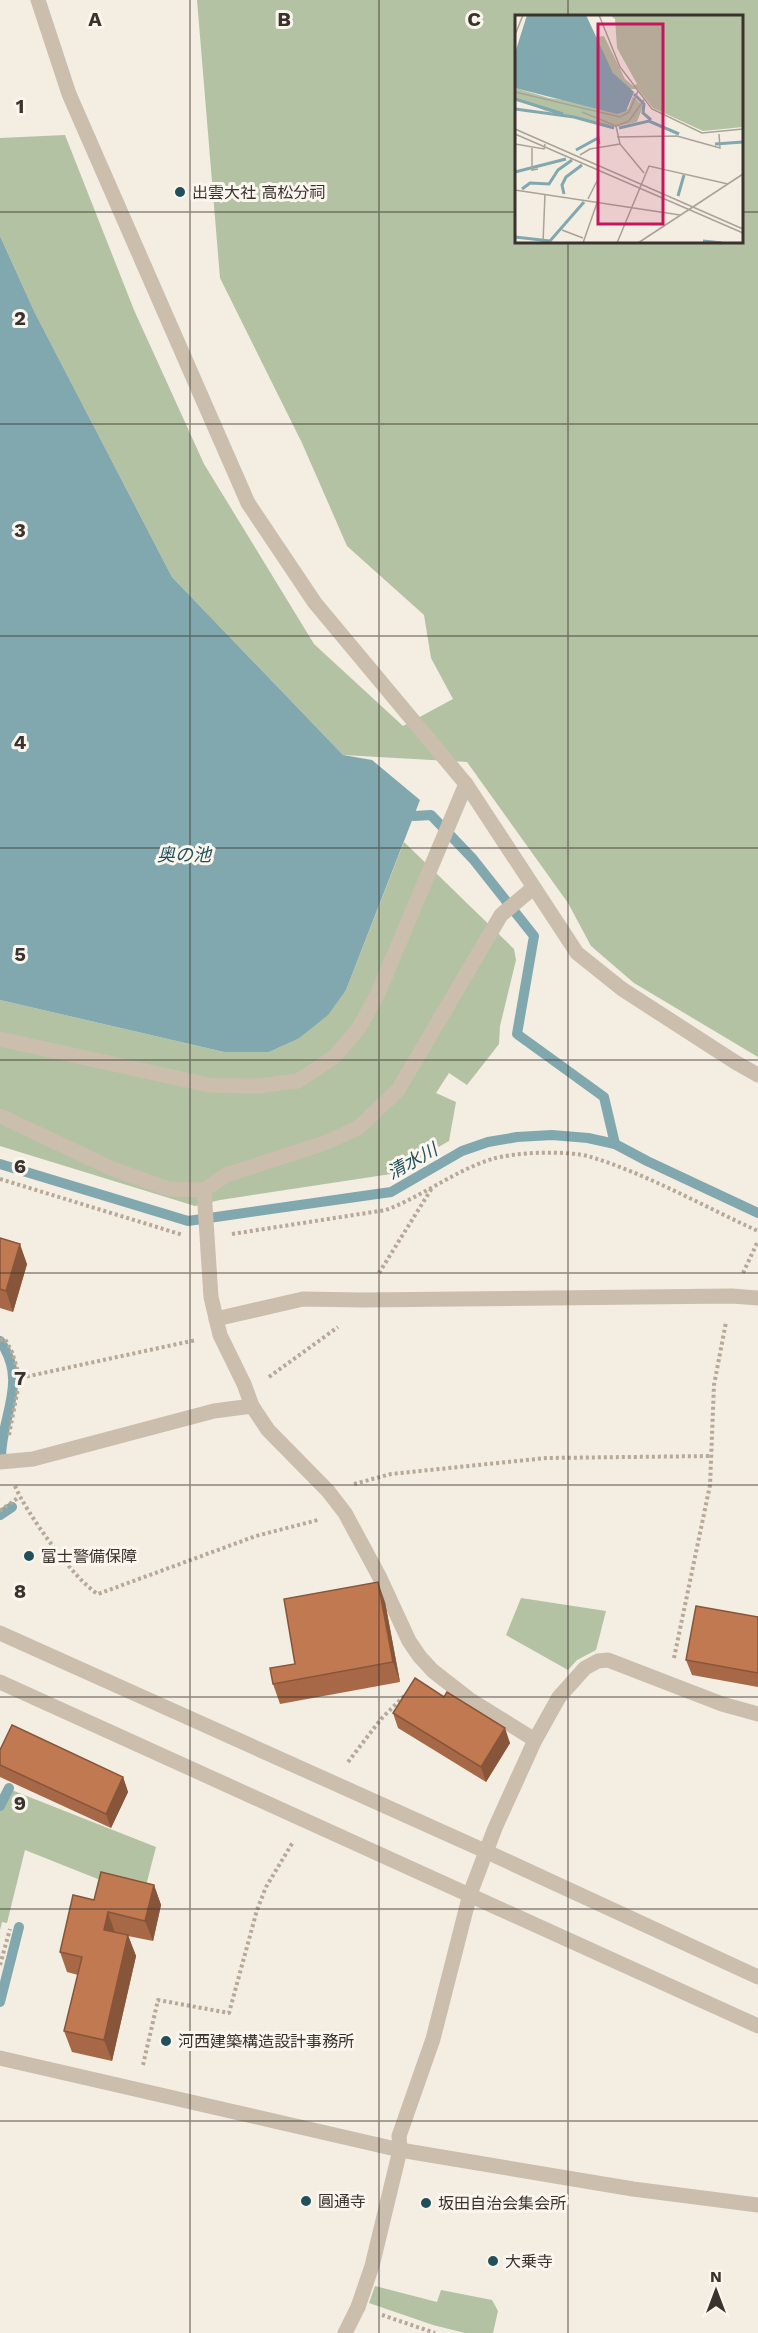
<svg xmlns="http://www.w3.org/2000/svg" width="758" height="2333" font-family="'Work Sans','Noto Sans JP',sans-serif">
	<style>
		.green { fill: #b3c2a2; fill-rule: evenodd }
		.water { fill: #81a8af }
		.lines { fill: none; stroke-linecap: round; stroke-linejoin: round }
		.stream { stroke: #81a8af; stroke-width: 10 }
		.path { stroke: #b7a898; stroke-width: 4; stroke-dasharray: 3 3; stroke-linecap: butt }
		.service { stroke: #cbbead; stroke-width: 15 }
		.minor { stroke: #cbbead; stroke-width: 15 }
		.tertiary { stroke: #cbbead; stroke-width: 15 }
		.wall { fill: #a66847 }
		.shaded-wall { fill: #875539 }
		.building { fill: #c17952; stroke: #875539; stroke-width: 1.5 }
		.grid { fill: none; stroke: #3a322c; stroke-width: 1.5; stroke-opacity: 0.55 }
		.poi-dot { fill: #22505a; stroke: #faf6ee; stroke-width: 2 }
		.labels { text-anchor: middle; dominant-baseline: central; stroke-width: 6; stroke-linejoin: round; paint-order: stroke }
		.poi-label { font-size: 16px; fill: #3a322c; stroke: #faf6ee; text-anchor: start }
		.water-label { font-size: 18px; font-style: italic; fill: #22505a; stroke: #faf6ee }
		.inset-river { fill: none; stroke: #81a8af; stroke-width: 3 }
		.inset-road { fill: none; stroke: #a9a299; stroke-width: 1.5 }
		.view { fill: #c2185b; fill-opacity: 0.15; stroke: #c2185b; stroke-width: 3 }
		.inset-edge { fill: none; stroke: #3a322c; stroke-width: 3 }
		.grid-label { font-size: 20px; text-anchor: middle; font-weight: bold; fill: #3a322c; stroke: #faf6ee; stroke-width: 6; stroke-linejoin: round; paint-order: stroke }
	</style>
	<rect width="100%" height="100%" fill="#f3ede2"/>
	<g class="green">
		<path d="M197 0H758V1057L634 983 591 946 568 903 467 762 343 755 172 577 35 313 0 236V138L65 135 134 310 204 464 314 644 403 726 453 699 431 658 424 615 347 546 302 443 220 278ZM516 16H742V242H516Z"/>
		<path d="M404 842 514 949 516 960 500 1026 499 1044 467 1085 449 1073 436 1093 456 1102 449 1141 391 1174 220 1200 195 1206 0 1146V1000L224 1052H269L298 1039 346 990Z"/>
		<path d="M521 1598 606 1611 596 1650 577 1660 568 1670 506 1635Z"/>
		<path d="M9 1789 156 1847 143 1897 25 1850 7 1923 2 1922 0 1930V1808Z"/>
		<path d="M375 2286 437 2302 441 2290 492 2300 498 2311 493 2333H465L433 2325 369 2303Z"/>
	</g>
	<path class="water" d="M0 236 35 313 172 577 343 755 372 760 420 800 346 990 328 1015 298 1039 269 1052H224L0 1000Z"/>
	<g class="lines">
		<g class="stream">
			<path d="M414 816 431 815 473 859 534 936 517 1034 604 1097 615 1144"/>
			<path d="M0 1164 188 1221 391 1192 462 1151 488 1142 517 1137 552 1135 588 1138 615 1144 647 1161 758 1213"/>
			<path d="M0 1341C29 1382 1 1415 1 1458"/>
			<path d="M0 1515 12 1507"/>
			<path d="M0 1806 9 1788"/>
			<path d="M0 2002 19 1927"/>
		</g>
		<g class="path">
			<path d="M0 1179 183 1235"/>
			<path d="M232 1234 386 1210C423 1196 454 1171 492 1159 515 1152 568 1150 591 1157 647 1174 705 1207 758 1231"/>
			<path d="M379 1273 432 1188"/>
			<path d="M743 1273 758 1241"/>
			<path d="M0 1340 5 1339 12 1352 20 1378 196 1340"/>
			<path d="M269 1377 338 1327"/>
			<path d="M9 1435 20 1378"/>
			<path d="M354 1484 391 1474 546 1458 711 1456"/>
			<path d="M15 1486C25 1511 75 1581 98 1594L256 1536 318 1520"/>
			<path d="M0 1511 19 1497"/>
			<path d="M674 1658 710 1485 714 1385 726 1322"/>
			<path d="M348 1762 381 1719 405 1695"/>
			<path d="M0 1965 10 1929"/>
			<path d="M143 2065 158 2000 229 2013 257 1910 266 1887 293 1842"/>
			<path d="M382 2315 435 2333"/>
		</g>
		<g class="service">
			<path d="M204 1190 211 1297 220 1335 244 1384 252 1406 268 1430 328 1491 345 1513 379 1576 409 1641 420 1657 433 1671 469 1699 535 1740"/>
			<path d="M0 1462 33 1459 214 1411 252 1406"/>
			<path d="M400 2150 399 2136 433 2039 470 1894 495 1828 535 1740 559 1697 585 1668 598 1661 608 1660 722 1704 758 1714"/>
			<path d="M345 2333 358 2307"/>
		</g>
		<g class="minor">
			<path d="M38 0 69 94 248 503 315 603 466 784 577 953 622 989 735 1062 758 1075"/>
			<path d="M0 1039 209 1085 257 1086 298 1081 334 1057 359 1028 378 993 466 784"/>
			<path d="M0 1116 113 1169 169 1189 204 1190 226 1175 322 1144 358 1128 398 1090 501 915 533 888"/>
			<path d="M216 1319 303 1299 362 1300 732 1296 758 1298"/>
			<path d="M0 2058 400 2150 633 2189 758 2205"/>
			<path d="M358 2307 372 2266 400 2150"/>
		</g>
		<g class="tertiary">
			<path d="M0 1633 485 1851 758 1977"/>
			<path d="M0 1682 758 2026"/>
		</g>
	</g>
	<g class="wall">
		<path d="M0 1238 27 1264 13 1312 0 1308Z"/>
		<path d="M385 1602 400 1682 280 1704 273 1684 295 1664Z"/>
		<path d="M758 1617V1687L692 1675 686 1660Z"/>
		<path d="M444 1697 510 1743 486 1782 398 1728 393 1713Z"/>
		<path d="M0 1750 123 1777 128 1792 111 1828 0 1777Z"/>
		<path d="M154 1885 161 1905 153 1941 128 1936 136 1956 112 2061 72 2052 64 2031 78 1975 67 1972 60 1952 94 1900Z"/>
	</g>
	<g class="shaded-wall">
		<path d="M20 1244 27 1264 13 1312 6 1291Z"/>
		<path d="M378 1582 385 1602 400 1682 393 1662Z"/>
		<path d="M505 1728 510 1743 486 1782 481 1767Z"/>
		<path d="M123 1777 128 1792 111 1828 106 1814Z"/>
		<path d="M154 1885 161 1905 153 1941 145 1921Z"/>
		<path d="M108 1912 115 1933 104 1930Z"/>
		<path d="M128 1935 136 1956 112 2061 104 2040Z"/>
	</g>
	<g class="building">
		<path d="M0 1238 20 1244 6 1291 0 1289Z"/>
		<path d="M378 1582 393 1662 273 1684 270 1668 295 1664 284 1599Z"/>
		<path d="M696 1606 758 1617V1673L686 1660Z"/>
		<path d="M415 1678 444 1697 447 1692 505 1728 481 1767 393 1713Z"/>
		<path d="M12 1725 123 1777 106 1814 0 1765V1750Z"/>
		<path d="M101 1872 154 1885 145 1921 108 1912 104 1930 128 1935 104 2040 64 2031 82 1957 60 1952 73 1895 94 1900Z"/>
	</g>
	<path class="grid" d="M190 0V2333M379 0V2333M568 0V16M0 212H516M742 212H758M568 242V2333M0 424H758M0 636H758M0 848H758M0 1060H758M0 1273H758M0 1485H758M0 1697H758M0 1909H758M0 2121H758"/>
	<g class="poi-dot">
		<circle cx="180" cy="192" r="6"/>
		<circle cx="29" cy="1556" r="6"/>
		<circle cx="166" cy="2041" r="6"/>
		<circle cx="306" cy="2201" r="6"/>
		<circle cx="426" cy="2203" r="6"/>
		<circle cx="493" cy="2261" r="6"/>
	</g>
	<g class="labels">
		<g class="poi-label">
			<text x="192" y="192">出雲大社 高松分祠</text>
			<text x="41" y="1556">富士警備保障</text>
			<text x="178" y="2041">河西建築構造設計事務所</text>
			<text x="318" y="2201">圓通寺</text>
			<text x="438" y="2203">坂田自治会集会所</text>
			<text x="505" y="2261">大乗寺</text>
		</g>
		<g class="water-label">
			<text x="184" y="854">奥の池</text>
			<text transform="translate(412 1161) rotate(-29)">清水川</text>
		</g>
	</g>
	<g transform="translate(515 15)">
		<rect width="228" height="228" fill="#f3ede2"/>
		<path d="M95 0H228V112L188 116 138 93 123 74H113L98 58 80 22 89 21 110 64 118 71 122 69 102 33 100 4ZM0 73 34 83 113 94 118 81 128 91 122 107 100 112 31 96 0 83Z" fill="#b3c2a2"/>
		<path d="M12 0H71L98 58 119 77 111 96 102 99 0 73V38Z" fill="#81a8af"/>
		<path class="inset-river" d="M119 79 129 89 128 98 136 105M0 84 48 99M0 94 59 102 99 113M104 113 134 106 164 119M200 129 228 127M61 135 83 123 84 129M0 157 51 144M7 174 15 168 34 169 43 155 57 145M49 179 47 170 51 162 67 150M163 181 169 160M0 222 35 226 69 187M188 226 207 228"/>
		<path class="inset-road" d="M84 0 105 52 137 94 187 118 228 114M0 20 8 0M0 77 105 102 114 97 123 76M67 97 101 111 114 106 129 85M101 111 105 129 129 158M0 114 228 214M0 119 228 218M102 122 162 121 205 133 204 119M0 129 29 134 30 129M17 133V155L23 154M65 140 75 134 105 129M0 175 165 200M73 184 82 166M47 215 68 223M28 228 30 179M68 228 83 185M102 228 134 151 213 169M123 228 228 159"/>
		<path class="view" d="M83 9H148V209H83Z"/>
		<rect width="228" height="228" class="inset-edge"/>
	</g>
	<g class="grid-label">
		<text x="95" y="26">A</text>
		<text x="284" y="26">B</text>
		<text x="474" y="26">C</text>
		<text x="20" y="113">1</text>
		<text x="20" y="325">2</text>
		<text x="20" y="537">3</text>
		<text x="20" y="749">4</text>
		<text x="20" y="961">5</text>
		<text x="20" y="1173">6</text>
		<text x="20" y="1385">7</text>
		<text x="20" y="1598">8</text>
		<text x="20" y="1810">9</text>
	</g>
	<g transform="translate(716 2291)" stroke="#faf6ee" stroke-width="4.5" paint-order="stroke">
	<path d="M0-4.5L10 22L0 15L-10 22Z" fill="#3a322c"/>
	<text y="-9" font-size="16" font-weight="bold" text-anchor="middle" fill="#3a322c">N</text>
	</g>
</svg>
